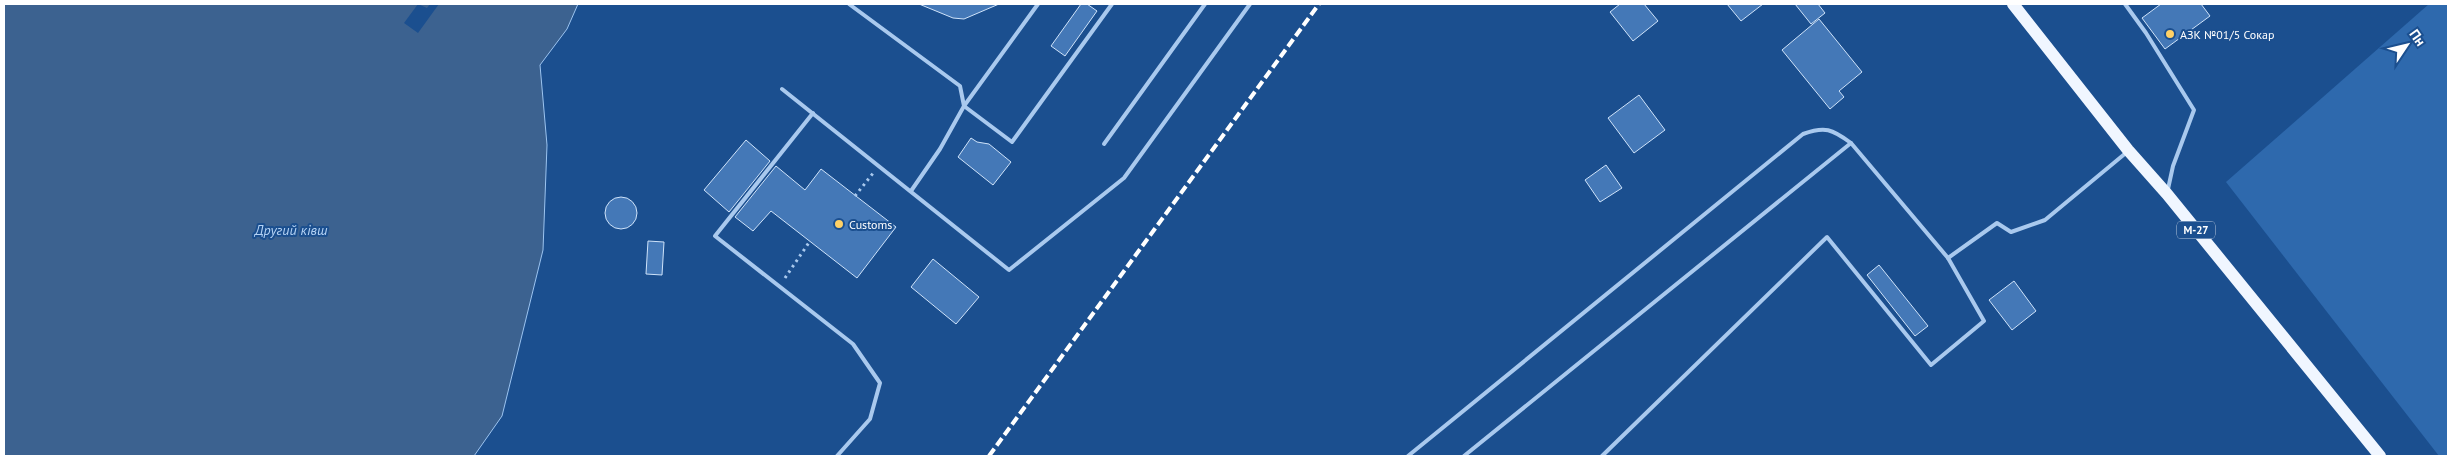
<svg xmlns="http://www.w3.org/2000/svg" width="2452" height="460" font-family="'PT Sans',sans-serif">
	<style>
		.green { fill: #2e69ad }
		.water { fill: #3c6290; stroke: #9cc4f0 }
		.pier { fill: #1b4f8f }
		.building { fill: #4478b7; stroke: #cfe3fa }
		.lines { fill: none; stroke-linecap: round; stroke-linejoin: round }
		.path { stroke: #a9c9ee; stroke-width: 3; stroke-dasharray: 2.5 4; stroke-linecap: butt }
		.lane { stroke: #a9c9ee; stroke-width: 4 }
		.primary { stroke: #f0f6ff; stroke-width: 12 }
		.rail { stroke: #fff; stroke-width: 4; stroke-dasharray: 9 4; stroke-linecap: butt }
		.poi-dot { fill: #ffd166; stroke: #1b4f8f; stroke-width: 2 }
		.labels { text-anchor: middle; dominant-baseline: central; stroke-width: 4; stroke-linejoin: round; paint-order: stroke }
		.shield { fill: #1b4f8f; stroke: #bbcadd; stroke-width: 1 }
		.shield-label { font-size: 11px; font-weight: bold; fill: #fff }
		.poi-label { font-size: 12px; fill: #fff; stroke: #1b4f8f; text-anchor: start }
		.water-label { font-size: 14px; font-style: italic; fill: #b5d3f5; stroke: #1b4f8f }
	</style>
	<rect width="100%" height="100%" fill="#1b4f8f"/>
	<path class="green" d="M2429 4H2448V456H2439L2226 182Z"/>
	<path class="water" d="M4 4H578L567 29 540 65 547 145 543 250 502 416 474 456H4Z"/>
	<path class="pier" d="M418 4 427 8 430 4H439L418 33 404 23Z"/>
	<g class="building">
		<path d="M919 4H999L964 19 953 18Z"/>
		<path d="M1081 4H1087L1097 11 1065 56 1051 46Z"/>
		<path d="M1620 4H1644L1658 21 1633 41 1610 12Z"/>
		<path d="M1727 4H1763L1741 21Z"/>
		<path d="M1795 4H1818L1825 13 1811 24Z"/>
		<path d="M2161 4H2201L2210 16 2165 49 2142 18Z"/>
		<path d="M1819 19 1862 72 1839 91 1844 97 1830 109 1782 50Z"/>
		<path d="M1639 95 1665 130 1634 153 1608 118Z"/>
		<path d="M971 138 977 142 989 144 1011 162 993 185 958 157Z"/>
		<path d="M746 140 770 161 729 212 704 190Z"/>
		<path d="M1606 165 1622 188 1600 202 1585 180Z"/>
		<path d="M776 166 805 190 821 169 896 227 857 278 771 211 753 231 735 217Z"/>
		<circle cx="621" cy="213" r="16"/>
		<path d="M648 241 664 242 662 275 646 274Z"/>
		<path d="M933 259 979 297 956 324 911 287Z"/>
		<path d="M1879 265 1928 326 1915 336 1867 275Z"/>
		<path d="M2014 281 2036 311 2012 330 1989 300Z"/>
	</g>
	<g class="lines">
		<g class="path">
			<path d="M855 196 874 172"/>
			<path d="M785 278 810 241"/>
		</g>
		<g class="lane">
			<path d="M849 4 960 86 964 106 940 149 911 191"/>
			<path d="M1038 4 964 106 1012 142 1112 4"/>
			<path d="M2125 4 2146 33 2194 110 2173 166 2168 189"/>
			<path d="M782 89 1009 270 1124 178 1250 4"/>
			<path d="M813 113 715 236 853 344 880 383 870 419 837 456"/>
			<path d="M1104 144 1205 4"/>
			<path d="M1948 258 1997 223 2011 232 2045 220 2127 152"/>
			<path d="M1408 456 1803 134C1825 126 1832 129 1851 143L1948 258 1984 321 1931 365 1827 237 1602 456"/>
			<path d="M1464 456 1851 143"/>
		</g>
		<path class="primary" d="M2013 4 2128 150 2167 194 2380 456"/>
		<path class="rail" d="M989 456 1319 4"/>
	</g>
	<g class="poi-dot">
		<circle cx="2170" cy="34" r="5"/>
		<circle cx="839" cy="224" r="5"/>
	</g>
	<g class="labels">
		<rect class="shield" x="2177" y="221.5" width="38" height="17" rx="4"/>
		<g class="shield-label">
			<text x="2196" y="230">М-27</text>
		</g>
		<g class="poi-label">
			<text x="2180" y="34">АЗК №01/5 Сокар</text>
			<text x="849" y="224">Customs</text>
		</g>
		<g class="water-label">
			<text x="291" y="230">Другий ківш</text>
		</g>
	</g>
	<rect width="2452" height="460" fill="none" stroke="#ffffff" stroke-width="10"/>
	<g transform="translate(2407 45) rotate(55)" stroke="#1b4f8f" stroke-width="4" paint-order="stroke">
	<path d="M0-4L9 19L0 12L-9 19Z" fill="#ffffff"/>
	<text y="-8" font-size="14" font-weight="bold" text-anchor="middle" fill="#ffffff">Пн</text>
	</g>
</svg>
